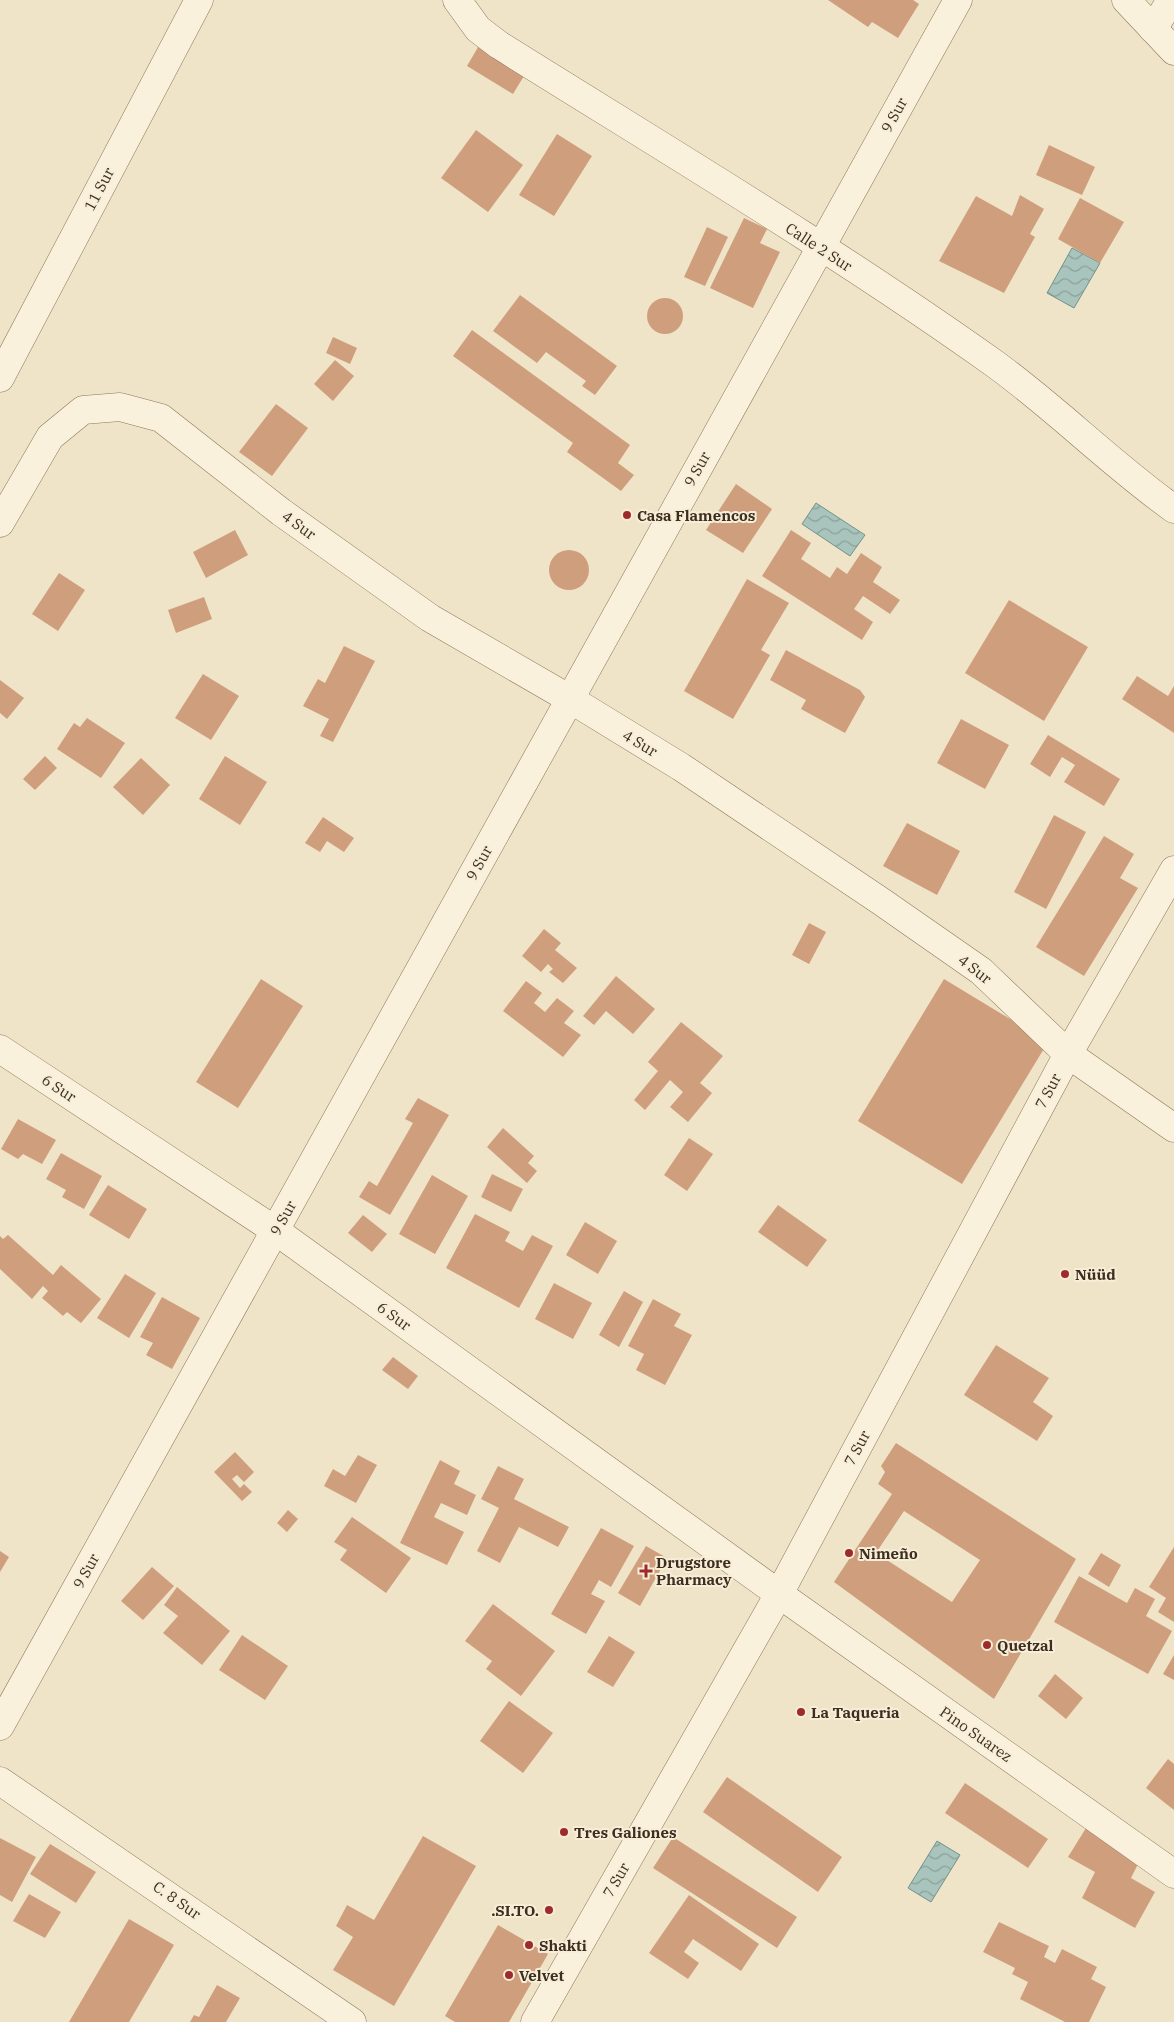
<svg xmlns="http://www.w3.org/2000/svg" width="1174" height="2022" font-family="'IBM Plex Serif',serif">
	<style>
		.water { fill: url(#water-waves); stroke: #6f938a }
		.building { fill: #cf9f7d; fill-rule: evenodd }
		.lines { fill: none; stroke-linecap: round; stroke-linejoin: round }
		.minor-casing { stroke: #8d765c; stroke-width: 29 }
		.tertiary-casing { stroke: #8d765c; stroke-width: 29 }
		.minor { stroke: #faf1dc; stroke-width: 28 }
		.tertiary { stroke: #faf1dc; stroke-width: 28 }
		.poi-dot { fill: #9e2a2b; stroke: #f7eed8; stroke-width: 2 }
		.labels { text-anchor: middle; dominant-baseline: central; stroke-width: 4; stroke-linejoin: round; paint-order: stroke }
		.street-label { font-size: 15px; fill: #3d2e20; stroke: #f7eed8 }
		.poi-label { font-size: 15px; font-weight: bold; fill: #3d2e20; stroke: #f7eed8; text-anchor: start }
	</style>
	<defs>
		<pattern id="water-waves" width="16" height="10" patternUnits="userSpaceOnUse" patternTransform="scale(1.25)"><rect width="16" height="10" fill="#a9c4bc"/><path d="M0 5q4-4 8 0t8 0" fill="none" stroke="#8ba098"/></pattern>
	</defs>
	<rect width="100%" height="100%" fill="#f0e4c8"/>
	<g class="water">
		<path d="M1072 248 1100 263 1074 308 1047 293Z"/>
		<path d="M816 503 865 535 850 556 802 524Z"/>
		<path d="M937 1841 960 1855 931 1902 908 1888Z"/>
	</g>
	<g class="building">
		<path d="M828 0H913L919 4 898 38 872 22 868 27Z"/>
		<path d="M481 42 527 71 513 94 467 66Z"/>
		<path d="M476 130 523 165 488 212 441 178Z"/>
		<path d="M557 134 592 156 554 216 519 195Z"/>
		<path d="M1049 145 1095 167 1082 195 1036 175Z"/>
		<path d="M1020 195 1044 209 1030 234 1035 237 1004 293 939 261 976 196 1012 216Z"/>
		<path d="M1080 198 1124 222 1100 263 1058 239Z"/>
		<path d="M744 218 767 229 760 243 780 252 753 308 710 288Z"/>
		<path d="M707 227 728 237 705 286 684 277Z"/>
		<path d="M520 295 617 366 595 395 582 386 586 381 546 352 537 363 493 331Z"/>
		<circle cx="665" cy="316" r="18"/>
		<path d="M472 330 630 445 618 463 634 475 621 491 567 452 573 443 453 356Z"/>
		<path d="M333 337 357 348 350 364 326 353Z"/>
		<path d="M335 360 354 376 333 401 314 384Z"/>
		<path d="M276 404 308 428 272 476 239 452Z"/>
		<path d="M736 484 772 509 743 553 706 530Z"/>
		<path d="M235 530 248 555 206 578 193 552Z"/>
		<path d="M791 530 811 543 801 559 830 578 837 567 847 574 861 553 882 567 873 582 900 600 890 614 863 596 854 609 873 622 862 640 762 576Z"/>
		<circle cx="569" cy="570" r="20"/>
		<path d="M59 573 85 590 58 631 32 614Z"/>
		<path d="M747 579 789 603 761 650 770 655 733 719 684 691Z"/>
		<path d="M204 597 212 619 176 633 168 610Z"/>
		<path d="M1009 600 1088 647 1044 721 965 673Z"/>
		<path d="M344 646 375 661 333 742 320 736 329 719 303 706 318 679 325 683Z"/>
		<path d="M786 650 860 690 865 697 845 733 801 709 806 700 770 680Z"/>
		<path d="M203 674 239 696 211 740 175 718Z"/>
		<path d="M1137 676 1168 696 1174 686V733L1122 699Z"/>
		<path d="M0 680 24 698 7 719 0 713Z"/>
		<path d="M87 718 125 743 101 778 57 749 74 723 80 727Z"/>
		<path d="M961 719 1009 745 985 789 937 763Z"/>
		<path d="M1048 735 1120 779 1104 806 1064 782 1075 765 1062 757 1050 777 1030 764Z"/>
		<path d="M45 756 57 768 35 790 23 779Z"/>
		<path d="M225 756 267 782 240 825 199 799Z"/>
		<path d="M141 758 170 785 143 815 113 787Z"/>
		<path d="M1054 815 1086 832 1046 909 1014 892Z"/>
		<path d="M323 817 354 838 344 852 327 841 320 852 305 843Z"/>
		<path d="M907 823 960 851 937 895 883 866Z"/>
		<path d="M1104 836 1134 854 1120 878 1138 888 1084 976 1036 947Z"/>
		<path d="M809 923 826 932 809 964 792 955Z"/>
		<path d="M544 929 561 943 555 950 577 968 563 983 549 972 553 969 548 964 541 972 522 956Z"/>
		<path d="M616 976 655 1009 633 1034 606 1011 594 1025 583 1016Z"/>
		<path d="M261 979 303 1006 238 1108 196 1082Z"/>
		<path d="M944 979 1048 1042 962 1184 858 1121Z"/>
		<path d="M526 981 542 993 534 1003 545 1012 557 998 574 1011 564 1023 581 1035 563 1057 503 1011Z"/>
		<path d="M681 1022 723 1056 700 1083 712 1093 688 1122 670 1107 683 1092 670 1080 645 1110 634 1100 658 1071 648 1062Z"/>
		<path d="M418 1098 449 1115 390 1215 359 1197 369 1181 377 1186 413 1123 405 1119Z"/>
		<path d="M18 1119 56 1140 42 1164 23 1154 18 1159 1 1149Z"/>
		<path d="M503 1128 534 1156 528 1163 537 1171 527 1183 487 1147Z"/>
		<path d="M689 1138 713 1154 687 1191 664 1175Z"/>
		<path d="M61 1153 102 1176 84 1209 62 1197 66 1190 46 1179Z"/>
		<path d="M492 1174 523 1189 511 1212 481 1197Z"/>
		<path d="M432 1175 468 1196 435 1254 399 1234Z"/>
		<path d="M108 1185 147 1209 129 1239 89 1215Z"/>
		<path d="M778 1205 827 1240 807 1267 758 1232Z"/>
		<path d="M475 1214 510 1232 505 1241 523 1251 532 1235 553 1246 519 1308 446 1268Z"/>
		<path d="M363 1215 387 1234 372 1252 348 1233Z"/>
		<path d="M585 1222 617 1241 598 1274 566 1255Z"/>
		<path d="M8 1235 53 1275 61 1265 101 1299 81 1323 67 1312 63 1316 42 1298 48 1291 43 1286 32 1299 0 1269V1236L3 1239Z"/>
		<path d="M125 1274 156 1293 129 1338 97 1318Z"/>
		<path d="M554 1283 592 1303 573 1339 535 1319Z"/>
		<path d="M624 1291 643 1302 619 1347 599 1335Z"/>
		<path d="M162 1297 200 1318 172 1369 146 1355 153 1343 140 1337Z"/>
		<path d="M653 1299 681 1314 674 1326 692 1335 665 1385 636 1370 644 1354 628 1346Z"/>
		<path d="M996 1345 1049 1378 1033 1402 1053 1416 1037 1441 964 1395Z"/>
		<path d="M393 1357 418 1376 408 1389 382 1370Z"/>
		<path d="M896 1443 1076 1559 994 1699 834 1582 892 1494 878 1484 885 1472 881 1466ZM904 1511 980 1560 952 1602 876 1553Z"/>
		<path d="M235 1452 254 1472 244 1482 237 1475 232 1479 240 1488 244 1484 252 1492 242 1501 214 1472Z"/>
		<path d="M358 1455 377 1465 356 1503 324 1486 333 1469 345 1476Z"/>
		<path d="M440 1460 460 1471 454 1484 476 1495 467 1515 441 1503 434 1517 464 1532 447 1565 400 1543Z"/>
		<path d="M498 1466 524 1479 514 1499 569 1527 558 1547 519 1527 500 1563 477 1551 499 1508 481 1499Z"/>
		<path d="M288 1510 298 1519 287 1532 277 1523Z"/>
		<path d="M352 1517 411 1558 386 1593 340 1560 347 1550 334 1542Z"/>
		<path d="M601 1528 634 1546 611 1587 599 1580 591 1594 605 1601 586 1634 551 1614Z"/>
		<path d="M646 1546 667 1558 640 1606 618 1593Z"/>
		<path d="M1174 1547V1622L1158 1612 1166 1598 1149 1587Z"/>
		<path d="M0 1551 9 1557 0 1572Z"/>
		<path d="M1101 1553 1121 1565 1109 1587 1088 1574Z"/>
		<path d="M152 1567 174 1586 143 1620 121 1601Z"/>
		<path d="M1079 1576 1127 1603 1135 1588 1155 1599 1146 1616 1172 1631 1148 1674 1054 1622Z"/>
		<path d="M177 1587 230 1631 202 1665 163 1633 178 1616 164 1605Z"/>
		<path d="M493 1604 555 1651 521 1696 486 1669 492 1661 465 1641Z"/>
		<path d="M242 1635 288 1666 265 1700 219 1670Z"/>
		<path d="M609 1636 635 1652 613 1687 587 1672Z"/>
		<path d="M1174 1655V1680L1163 1674Z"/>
		<path d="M1055 1674 1083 1698 1066 1719 1038 1696Z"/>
		<path d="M509 1701 553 1733 523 1773 480 1741Z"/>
		<path d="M1168 1759 1174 1764V1810L1146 1788Z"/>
		<path d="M727 1777 842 1857 818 1892 703 1812Z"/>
		<path d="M965 1783 1048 1839 1028 1868 945 1813Z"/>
		<path d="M1086 1828 1140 1860 1131 1878 1155 1892 1135 1928 1082 1898 1095 1872 1068 1857Z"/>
		<path d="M423 1836 476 1866 394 2006 333 1970 353 1937 336 1926 347 1905 374 1920Z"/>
		<path d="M673 1837 797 1917 777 1948 653 1868Z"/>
		<path d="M0 1838 36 1857 12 1902 0 1895Z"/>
		<path d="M50 1844 96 1872 76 1903 30 1874Z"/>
		<path d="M29 1894 61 1912 45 1938 13 1921Z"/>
		<path d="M689 1895 759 1944 741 1971 693 1939 684 1952 699 1963 688 1979 649 1953Z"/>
		<path d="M129 1919 174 1945 129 2022H69Z"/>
		<path d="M999 1922 1049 1946 1044 1957 1055 1963 1062 1949 1097 1967 1091 1979 1106 1987 1089 2022H1065L1020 1999 1028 1982 1012 1974 1015 1968 983 1952Z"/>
		<path d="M498 1925 548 1954 509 2022H455L445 2016Z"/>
		<path d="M217 1985 240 1998 226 2022H190L194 2015 199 2017Z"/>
	</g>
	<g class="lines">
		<g class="minor-casing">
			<g id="minor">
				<path d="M457 0 478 29 499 45C665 149 835 250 995 364 1057 409 1111 464 1174 509"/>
				<path d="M1153 29 1171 0"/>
				<path d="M0 378 199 0"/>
				<path d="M0 523 50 437 83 410 120 407 161 418 281 512 430 618 570 699 681 767 882 902 981 971 1068 1054 1174 1128"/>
				<path d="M0 1049 276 1231 779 1594 1174 1874"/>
				<path d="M0 1726 958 0"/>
				<path d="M0 1781 352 2022"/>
				<path d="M535 2022 779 1594 1068 1054 1174 870"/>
			</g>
		</g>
		<g class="tertiary-casing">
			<path id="tertiary" d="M1126 0 1174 51"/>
		</g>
		<use href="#minor" class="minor"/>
		<use href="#tertiary" class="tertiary"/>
	</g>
	<g class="poi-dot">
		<circle cx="627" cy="515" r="5"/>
		<circle cx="1065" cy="1274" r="5"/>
		<circle cx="849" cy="1553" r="5"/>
		<path d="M643.5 1563.5h5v5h5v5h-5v5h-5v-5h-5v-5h5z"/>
		<circle cx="987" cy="1645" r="5"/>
		<circle cx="801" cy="1712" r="5"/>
		<circle cx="564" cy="1832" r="5"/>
		<circle cx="549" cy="1910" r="5"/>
		<circle cx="529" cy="1945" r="5"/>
		<circle cx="509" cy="1975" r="5"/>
	</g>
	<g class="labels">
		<g class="street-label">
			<text transform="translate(894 115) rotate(-61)">9 Sur</text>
			<text transform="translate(99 189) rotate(-62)">11 Sur</text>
			<text transform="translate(819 247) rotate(33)">Calle 2 Sur</text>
			<text transform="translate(697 469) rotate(-61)">9 Sur</text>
			<text transform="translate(299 525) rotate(36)">4 Sur</text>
			<text transform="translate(640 743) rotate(31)">4 Sur</text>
			<text transform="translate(479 863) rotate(-61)">9 Sur</text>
			<text transform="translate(975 969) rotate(38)">4 Sur</text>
			<text transform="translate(59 1088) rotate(33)">6 Sur</text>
			<text transform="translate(1048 1091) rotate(-62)">7 Sur</text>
			<text transform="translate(283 1218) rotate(-61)">9 Sur</text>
			<text transform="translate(394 1316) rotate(36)">6 Sur</text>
			<text transform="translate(857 1448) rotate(-62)">7 Sur</text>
			<text transform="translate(86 1571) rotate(-61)">9 Sur</text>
			<text transform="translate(976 1734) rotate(35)">Pino Suarez</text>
			<text transform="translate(616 1880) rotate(-60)">7 Sur</text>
			<text transform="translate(177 1900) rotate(35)">C. 8 Sur</text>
		</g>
		<g class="poi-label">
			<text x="637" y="515">Casa Flamencos</text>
			<text x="1075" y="1274">Nüüd</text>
			<text x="859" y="1553">Nimeño</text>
			<text x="656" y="1562">Drugstore<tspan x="656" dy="17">Pharmacy</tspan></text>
			<text x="997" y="1645">Quetzal</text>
			<text x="811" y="1712">La Taqueria</text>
			<text x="574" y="1832">Tres Galiones</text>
			<text x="539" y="1910" text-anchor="end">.SI.TO.</text>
			<text x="539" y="1945">Shakti</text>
			<text x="519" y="1975">Velvet</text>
		</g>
	</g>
</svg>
